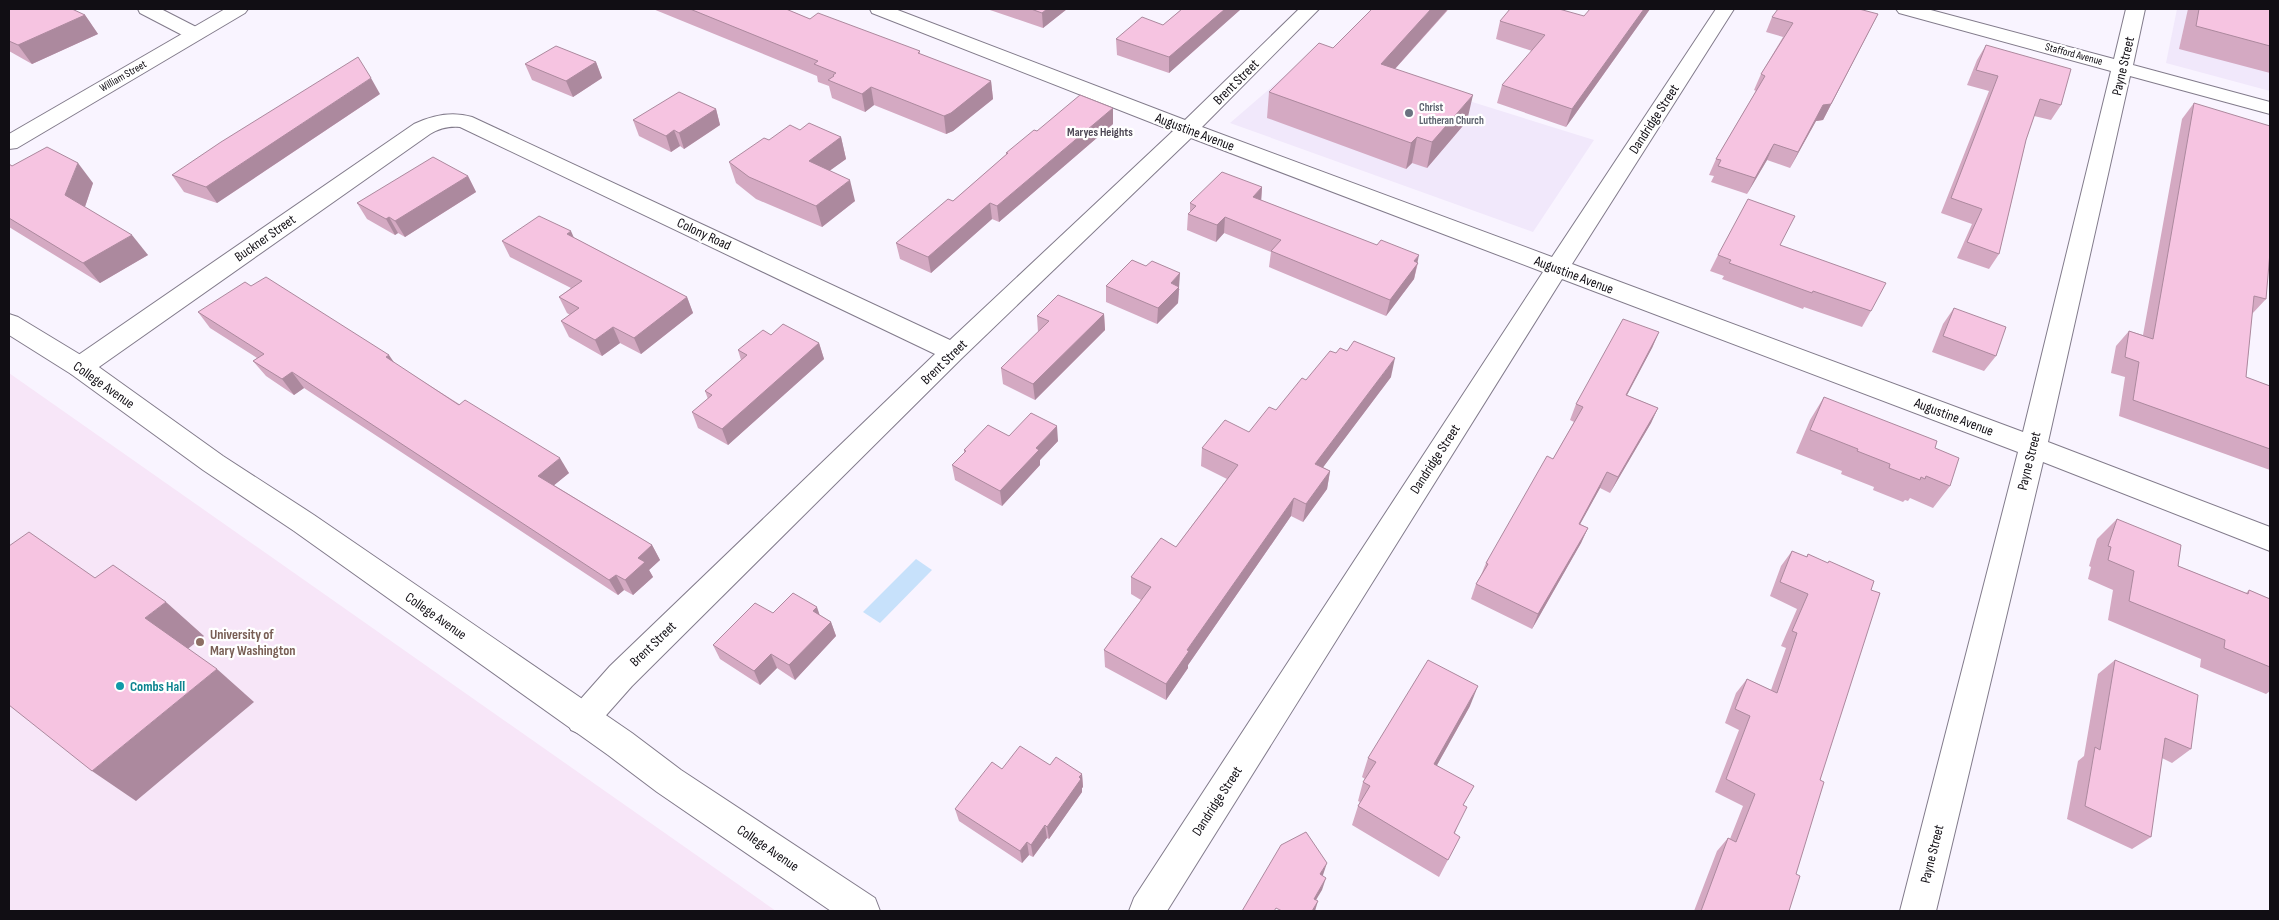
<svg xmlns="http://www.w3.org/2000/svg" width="2279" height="920" font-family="'Sofia Sans Condensed',sans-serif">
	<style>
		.built { fill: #f1e8fb }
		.education { fill: #f7e6f8 }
		.water { fill: #c7e1fb }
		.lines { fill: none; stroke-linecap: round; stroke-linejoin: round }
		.street-casing { stroke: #827b8b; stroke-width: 2 }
		.secondary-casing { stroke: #827b8b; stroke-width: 2 }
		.primary-casing { stroke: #827b8b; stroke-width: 2 }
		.street { fill: #fff; fill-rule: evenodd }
		.secondary { fill: #fff; fill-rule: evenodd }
		.primary { fill: #fff; fill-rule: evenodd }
		.wall { fill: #d4a9c2 }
		.shaded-wall { fill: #ac899e }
		.building { fill: #f6c4e1; stroke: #ac899e }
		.worship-dot { fill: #6b7280; stroke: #fff; stroke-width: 2 }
		.education-dot { fill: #8d6e63; stroke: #fff; stroke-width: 2 }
		.culture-dot { fill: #0f9aa8; stroke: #fff; stroke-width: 2 }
		.labels { text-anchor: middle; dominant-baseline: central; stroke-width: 4.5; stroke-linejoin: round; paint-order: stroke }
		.far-street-label { font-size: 11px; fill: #110e14; stroke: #fff }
		.far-worship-label { font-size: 11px; font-weight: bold; fill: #5b616d; stroke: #fff; text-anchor: start }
		.far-neighbourhood-label { font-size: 12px; font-weight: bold; fill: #4d4755; stroke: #fff }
		.street-label { font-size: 14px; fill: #110e14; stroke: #fff }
		.education-label { font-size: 14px; font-weight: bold; fill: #785e54; stroke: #fff; text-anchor: start }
		.culture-label { font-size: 14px; font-weight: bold; fill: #0d838f; stroke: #fff; text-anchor: start }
	</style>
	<rect width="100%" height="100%" fill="#f9f4ff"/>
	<g class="built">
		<path d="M2177 9H2270V91L2166 63Z"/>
		<path d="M1312 52 1594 140 1533 232 1230 123Z"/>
	</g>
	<path class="education" d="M9 373 776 911H9Z"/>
	<path class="water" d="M916 559 932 570 880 623 863 612Z"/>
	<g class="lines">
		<g class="street-casing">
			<g id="street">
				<path d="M138 9H161L202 30 205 34 202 38 195 40 188 38 140 13Z"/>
				<path d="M870 9H895L1185 120 1299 9H1319L1202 127 1552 257 1716 9H1734L1572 264 2023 432 2111 71 1899 13 1896 9H1927L2114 59 2126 9H2145L2133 65 2270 102V114L2130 76 2048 442 2270 527V551L2043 462 1936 911H1900L2018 452 1562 279 1167 911H1129L1134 898 1543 272 1191 138 962 358 632 686 593 730 582 735 571 730 566 720 571 710 610 666 935 354 460 127C448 126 440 128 430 134L89 374 80 376 71 374 67 367 71 360 414 124C433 115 452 111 472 117L950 340 1173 131 872 13Z"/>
			</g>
		</g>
		<g class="secondary-casing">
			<path id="secondary" d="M9 314 18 317 89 360 223 456 314 515 632 733 681 770 875 898 880 911H831L657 792 608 755 294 531 203 470 71 374 9 335Z"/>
		</g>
		<g class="primary-casing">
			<path id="primary" d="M225 9H248L245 13 17 148 9 149V134Z"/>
		</g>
		<use href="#street" class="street"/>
		<use href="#secondary" class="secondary"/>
		<use href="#primary" class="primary"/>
	</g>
	<g class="wall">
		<path d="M9 9 85 15 98 34 32 64 9 51Z"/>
		<path d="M653 9H786L810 19 920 51V54L991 81 993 99 953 131 946 134 874 105 865 112 832 98 829 86 818 82 817 76Z"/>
		<path d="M987 9H1067L1043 28Z"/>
		<path d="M1182 9H1241L1169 73 1117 55 1116 39 1163 25Z"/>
		<path d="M1650 9 1566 127 1497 103 1502 85 1532 51 1496 39 1500 21 1584 16Z"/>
		<path d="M2188 9H2270V73L2179 49Z"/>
		<path d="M1448 10 1395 69 1467 121 1427 168 1412 163 1406 169 1267 118 1269 92 1333 48Z"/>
		<path d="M1878 14 1823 120 1816 121 1790 168 1767 160 1747 194 1711 182 1714 176 1709 175 1716 159 1756 91 1754 90 1761 74 1783 37 1766 32 1772 17Z"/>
		<path d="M1986 45 2061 105 2051 120 2034 116 2026 140 1999 254 1989 269 1957 258 1972 224 1941 213 1989 91 1967 85 1977 60Z"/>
		<path d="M596 62 602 78 573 97 532 80 525 64Z"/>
		<path d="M380 94 217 203 184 192 172 175Z"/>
		<path d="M2194 103 2266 299 2252 314 2246 377 2270 386V470L2119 416 2125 377 2111 373 2116 346 2129 331 2143 335 2182 119Z"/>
		<path d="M1113 108V124L999 222 992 219 931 273 900 259 896 243 953 201 1006 155V153Z"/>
		<path d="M716 109 720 125 684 149 680 146 671 152 639 136 633 120Z"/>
		<path d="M800 130 841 137 846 159 829 171 855 201 822 227 756 199 736 183 729 162Z"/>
		<path d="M9 164 12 166 93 183 85 207 148 255 100 283 9 227Z"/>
		<path d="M468 176 476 192 405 237 398 233 395 235 367 219 357 203Z"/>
		<path d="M1262 187 1261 200 1418 263 1414 279 1386 316 1269 267 1271 252 1224 233 1216 242 1187 230 1188 214 1190 212V203Z"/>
		<path d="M573 237 687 297 693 313 641 354 620 343 602 356 569 337 561 321 570 315 567 313 559 297 571 288 510 257 502 241Z"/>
		<path d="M1780 245 1871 311 1862 327 1804 307 1803 309 1722 279 1724 276 1710 271 1718 255Z"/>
		<path d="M251 286 394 363 569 473 554 485 652 545 660 560 649 570 653 577 633 595 624 590 618 595 304 388 294 395 266 376 253 361 257 358 210 328 198 312Z"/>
		<path d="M1106 286 1180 289 1179 290 1178 303 1157 324 1106 302Z"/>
		<path d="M1954 308 1996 356 1984 371 1932 352 1943 324Z"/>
		<path d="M1104 314 1105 330 1035 400 1003 384 1001 368 1038 332 1037 316Z"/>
		<path d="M1659 332 1652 348 1627 395 1658 408 1651 423 1610 493 1600 488 1580 524 1588 528 1581 543 1532 629 1471 599 1476 584 1481 575 1486 563 1553 459 1574 422 1570 420 1576 404Z"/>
		<path d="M771 335 819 343 824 359 728 445 698 428 692 412 708 399 705 391 741 360 738 350Z"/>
		<path d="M1391 377 1323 467 1330 471 1327 489 1303 522 1291 516 1188 665V668L1166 700 1105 667 1104 650 1141 600 1131 594V577L1176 547 1227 479 1201 466 1202 448 1249 432 1276 410 1306 380Z"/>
		<path d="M1824 397 1950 486 1933 508 1910 498 1908 501 1905 500 1903 502 1873 490 1874 487 1841 474 1842 471 1796 453 1810 420Z"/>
		<path d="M1009 436 1058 441 1040 460V465L1002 506 955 480 952 465 964 453V450Z"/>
		<path d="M2117 519 2178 566 2246 593 2249 590 2270 599V691L2266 694 2200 667 2201 659 2108 620 2113 590 2088 579 2091 567 2089 566 2097 539Z"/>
		<path d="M1792 551 1806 557 1808 554 1871 590 1820 780 1796 874 1789 911H1694L1717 851 1728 838 1730 839 1743 806 1715 792 1739 730 1725 723 1736 693 1747 679 1771 690 1786 648 1781 646 1797 609 1770 596 1781 566Z"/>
		<path d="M773 613 820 615 831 622 836 636 795 680 777 668 760 685 720 659 713 645Z"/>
		<path d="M2115 660 2191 749 2172 763 2162 758 2151 837 2132 849 2067 819 2078 761 2084 756 2098 674Z"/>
		<path d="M1470 706 1437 765 1464 806 1455 833 1451 854 1439 877 1352 825 1358 806 1360 802 1358 801 1363 782 1365 779 1362 777 1368 758Z"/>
		<path d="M1050 765 1082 774 1083 787 1082 788V792L1049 839 1047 838 1033 857 1029 855 1022 863 959 821 955 809 1002 769Z"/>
	</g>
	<g class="shaded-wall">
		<path d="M1047 9H1067L1043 28 1042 13Z"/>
		<path d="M1225 9H1241L1169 73V57Z"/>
		<path d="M1431 9H1448L1377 89 1381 64Z"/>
		<path d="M1644 9H1650L1566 127 1572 109Z"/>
		<path d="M1878 14 1823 120 1816 121 1790 168 1798 152 1823 105Z"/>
		<path d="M85 15 98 34 32 64 18 45Z"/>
		<path d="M596 62 602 78 573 97 566 81Z"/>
		<path d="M371 78 380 94 217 203 206 187Z"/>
		<path d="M991 81 993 99 953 131 946 134 944 116Z"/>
		<path d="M871 87 874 105 865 112 862 94Z"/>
		<path d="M1473 95 1467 121 1427 168 1432 142Z"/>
		<path d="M1113 108V124L999 222 997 206Z"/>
		<path d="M716 109 720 125 684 149 679 133Z"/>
		<path d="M674 130 680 146 671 152 666 136Z"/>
		<path d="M841 137 846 159 814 182 809 161Z"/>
		<path d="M1417 137 1412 163 1406 169 1411 143Z"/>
		<path d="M1774 144 1767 160 1747 194 1755 178Z"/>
		<path d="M78 163 93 183 82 215 65 195Z"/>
		<path d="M468 176 476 192 405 237 395 221Z"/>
		<path d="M850 180 855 201 822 227 816 206Z"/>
		<path d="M1262 187 1261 203 1253 197Z"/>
		<path d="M990 203 992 219 931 273 928 257Z"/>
		<path d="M389 217 398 233 395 235 386 219Z"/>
		<path d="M1225 217 1224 233 1216 242 1217 225Z"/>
		<path d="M571 231 578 247 567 234Z"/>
		<path d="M132 235 148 255 100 283 83 263Z"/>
		<path d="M1419 255 1414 279 1386 316 1390 300 1414 261Z"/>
		<path d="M1180 273 1178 303 1157 324 1158 308 1171 283Z"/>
		<path d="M687 297 693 313 641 354 634 338Z"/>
		<path d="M1104 314 1105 330 1035 400 1033 384Z"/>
		<path d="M613 327 620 343 602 356 595 340Z"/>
		<path d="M1659 332 1652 348 1619 410 1626 395Z"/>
		<path d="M819 343 824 359 728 445 722 429Z"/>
		<path d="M389 355 400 371 386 357Z"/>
		<path d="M1395 358 1391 377 1312 482 1315 464Z"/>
		<path d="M292 372 304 388 294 395 282 379Z"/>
		<path d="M1658 408 1651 423 1610 493 1618 477Z"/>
		<path d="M1057 426 1058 441 1040 460V465L1002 506 1000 491 1036 448Z"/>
		<path d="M560 458 569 473 547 491 538 476Z"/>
		<path d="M1330 471 1327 489 1303 522 1306 504Z"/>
		<path d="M1607 472 1600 488 1572 539 1579 524Z"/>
		<path d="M1294 498 1291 516 1188 665V668L1166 700V684L1187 650Z"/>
		<path d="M1588 528 1581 543 1532 629 1538 614Z"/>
		<path d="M652 545 660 560 649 570 653 577 633 595 625 580 638 558Z"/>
		<path d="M616 575 624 590 618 595 609 580Z"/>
		<path d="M166 602 204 636 184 652 145 618Z"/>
		<path d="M817 607 822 622 813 611Z"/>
		<path d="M831 622 836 636 795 680 789 665Z"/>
		<path d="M771 654 777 668 760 685 754 671Z"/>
		<path d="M217 669 254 702 136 801 92 771Z"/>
		<path d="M1478 686 1470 706 1427 783 1434 764Z"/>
		<path d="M1082 774 1083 787 1082 788V792L1049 839 1047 827Z"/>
		<path d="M1045 825 1047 838 1033 857 1031 845Z"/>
		<path d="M1027 842 1029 855 1022 863 1020 851Z"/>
		<path d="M1327 863 1323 875 1317 886 1320 874Z"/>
		<path d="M1326 878 1322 890 1310 910 1314 899Z"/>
		<path d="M1318 901 1315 911H1312Z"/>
	</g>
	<g class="building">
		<path d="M9 9H72L85 15 18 45 9 41Z"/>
		<path d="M690 9H786L810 19 818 13 920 51 918 53 991 81 951 113 944 116 871 87 862 94 828 80 834 76 833 75 836 73 814 64 818 61Z"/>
		<path d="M1031 9H1047L1042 13Z"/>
		<path d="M1182 9H1225L1169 57 1116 39 1142 17 1163 25Z"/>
		<path d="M1372 9H1431L1381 64 1473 95 1432 142 1417 137 1411 143 1269 92 1319 43 1333 48Z"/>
		<path d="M1510 9H1559L1584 16 1590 9H1644L1572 109 1502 85 1545 35 1500 21Z"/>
		<path d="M1778 9H1859L1878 14 1831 104 1823 105 1798 152 1774 144 1755 178 1718 166 1721 160 1716 159 1765 76 1761 74 1793 23 1772 17Z"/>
		<path d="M2199 9H2270V46L2196 26Z"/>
		<path d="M1986 45 2071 69 2061 105 2040 99 2026 140 1999 254 1967 242 1982 209 1951 198 1998 76 1976 70Z"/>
		<path d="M556 46 596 62 566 81 525 64Z"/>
		<path d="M358 57 371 78 206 187 172 175 221 142Z"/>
		<path d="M679 92 716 109 679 133 674 130 666 136 633 120Z"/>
		<path d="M1080 95 1113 108 997 206 990 203 928 257 896 243 948 199 953 201 1008 153H1006L1034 130 1037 131Z"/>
		<path d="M2194 103 2270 126V252L2266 299 2254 296 2246 377 2270 386V449L2133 400 2139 362 2125 357 2129 331 2153 339Z"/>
		<path d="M809 123 841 137 809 161 850 180 816 206 749 177 729 162 764 138 769 140 790 125 800 130Z"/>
		<path d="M47 147 78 163 65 195 132 235 83 263 9 218V164L12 166Z"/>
		<path d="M433 157 468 176 395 221 389 217 386 219 357 203Z"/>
		<path d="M1222 172 1262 187 1253 197 1377 245 1381 240 1419 255 1414 261 1418 263 1390 300 1271 251 1281 240 1225 217 1217 225 1188 214 1196 206 1190 203Z"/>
		<path d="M1748 199 1795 216 1780 245 1886 283 1871 311 1813 291 1812 293 1729 263 1731 260 1718 255Z"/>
		<path d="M539 216 571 231 567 234 687 297 634 338 613 327 595 340 561 321 579 308 559 297 582 281 502 241Z"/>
		<path d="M1132 260 1146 266 1152 261 1180 273 1171 283 1179 287 1158 308 1106 286Z"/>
		<path d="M266 277 389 355 386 357 459 405 465 400 560 458 538 476 652 545 638 558 645 562 625 580 616 575 609 580 292 372 282 379 253 361 264 354 198 312 245 282 251 286Z"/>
		<path d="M1058 295 1104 314 1033 384 1001 368 1049 321 1037 316Z"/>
		<path d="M1954 308 2006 327 1996 356 1943 336Z"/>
		<path d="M1623 319 1659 332 1626 395 1658 408 1618 477 1607 472 1579 524 1588 528 1538 614 1476 584 1488 564 1486 563 1547 456 1553 459 1583 407 1576 404Z"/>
		<path d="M783 324 819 343 722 429 692 412 712 395 705 391 747 355 738 350 763 330 771 335Z"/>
		<path d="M1354 341 1395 358 1315 464 1330 471 1306 504 1294 498 1187 650 1189 651 1166 684 1104 650 1151 587 1131 577 1161 538 1176 547 1238 465 1202 448 1225 420 1249 432 1269 407 1276 410 1302 378 1306 380 1330 351 1336 353 1340 348 1347 351Z"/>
		<path d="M1824 397 1937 441 1935 448 1959 458 1950 486 1926 476 1925 479 1921 477 1920 480 1889 468 1890 464 1857 451 1858 449 1810 430Z"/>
		<path d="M1031 413 1057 426 1036 448 1039 450 1000 491 952 465 966 451 964 450 988 425 1009 436Z"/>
		<path d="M2117 519 2181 545 2178 566 2248 594 2249 590 2270 599V667L2224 648 2225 640 2129 601 2134 571 2108 560 2111 547 2108 546Z"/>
		<path d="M29 532 95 578 113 565 166 602 145 618 217 669 92 771 9 705V546Z"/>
		<path d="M1792 551 1807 557 1808 554 1828 563 1829 561 1874 581 1871 590 1880 593 1820 780 1824 782 1796 874 1800 876 1789 911H1701L1728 838 1736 842 1755 794 1726 779 1750 716 1735 709 1747 679 1777 693 1797 633 1792 631 1808 594 1780 582Z"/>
		<path d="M793 593 817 607 813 611 831 622 789 665 771 654 754 671 713 645 755 603 773 613Z"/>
		<path d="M1428 660 1478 686 1434 764 1474 786 1463 805 1467 807 1454 833 1460 837 1448 860 1358 806 1370 786 1363 782 1376 762 1368 758Z"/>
		<path d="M2115 660 2198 695 2191 749 2165 738 2151 837 2085 806 2095 747 2100 750Z"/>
		<path d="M1020 746 1050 765 1056 757 1082 774 1079 777 1081 779 1047 827 1045 825 1031 845 1027 842 1020 851 955 809 992 762 1002 769Z"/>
		<path d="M1306 832 1327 863 1320 874 1326 878 1314 899 1318 901 1312 911H1282L1276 908 1274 911H1242L1281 845Z"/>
	</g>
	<circle class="worship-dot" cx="1409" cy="113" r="5"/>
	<circle class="education-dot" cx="200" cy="642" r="5"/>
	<circle class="culture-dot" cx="120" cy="686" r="5"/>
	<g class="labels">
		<g class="far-street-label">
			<text transform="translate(2074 54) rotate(15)">Stafford Avenue</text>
			<text transform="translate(123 76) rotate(-30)">William Street</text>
		</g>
		<g class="far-worship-label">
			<text x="1419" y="107">Christ<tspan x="1419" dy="13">Lutheran Church</tspan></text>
		</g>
		<g class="far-neighbourhood-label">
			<text x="1100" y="132">Maryes Heights</text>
		</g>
		<g class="street-label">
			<text transform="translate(2123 66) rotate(-77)">Payne Street</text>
			<text transform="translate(1236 82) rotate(-45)">Brent Street</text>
			<text transform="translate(1654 119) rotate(-57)">Dandridge Street</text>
			<text transform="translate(1195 132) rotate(21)">Augustine Avenue</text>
			<text transform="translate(704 234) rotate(25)">Colony Road</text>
			<text transform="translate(265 238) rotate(-35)">Buckner Street</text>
			<text transform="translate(1574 275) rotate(21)">Augustine Avenue</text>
			<text transform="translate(944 362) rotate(-44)">Brent Street</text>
			<text transform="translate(104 385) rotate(35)">College Avenue</text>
			<text transform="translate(1954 417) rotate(21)">Augustine Avenue</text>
			<text transform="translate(1435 459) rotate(-57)">Dandridge Street</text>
			<text transform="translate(2029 461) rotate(-76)">Payne Street</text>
			<text transform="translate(436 616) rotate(35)">College Avenue</text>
			<text transform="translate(653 644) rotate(-44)">Brent Street</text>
			<text transform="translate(1217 801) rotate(-57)">Dandridge Street</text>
			<text transform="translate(768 848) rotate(34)">College Avenue</text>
			<text transform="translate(1932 854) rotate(-76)">Payne Street</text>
		</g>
		<g class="education-label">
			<text x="210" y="634">University of<tspan x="210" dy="16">Mary Washington</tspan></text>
		</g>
		<g class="culture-label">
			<text x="130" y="686">Combs Hall</text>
		</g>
	</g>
	<rect width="2279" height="920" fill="none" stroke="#110e14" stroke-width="20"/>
</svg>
